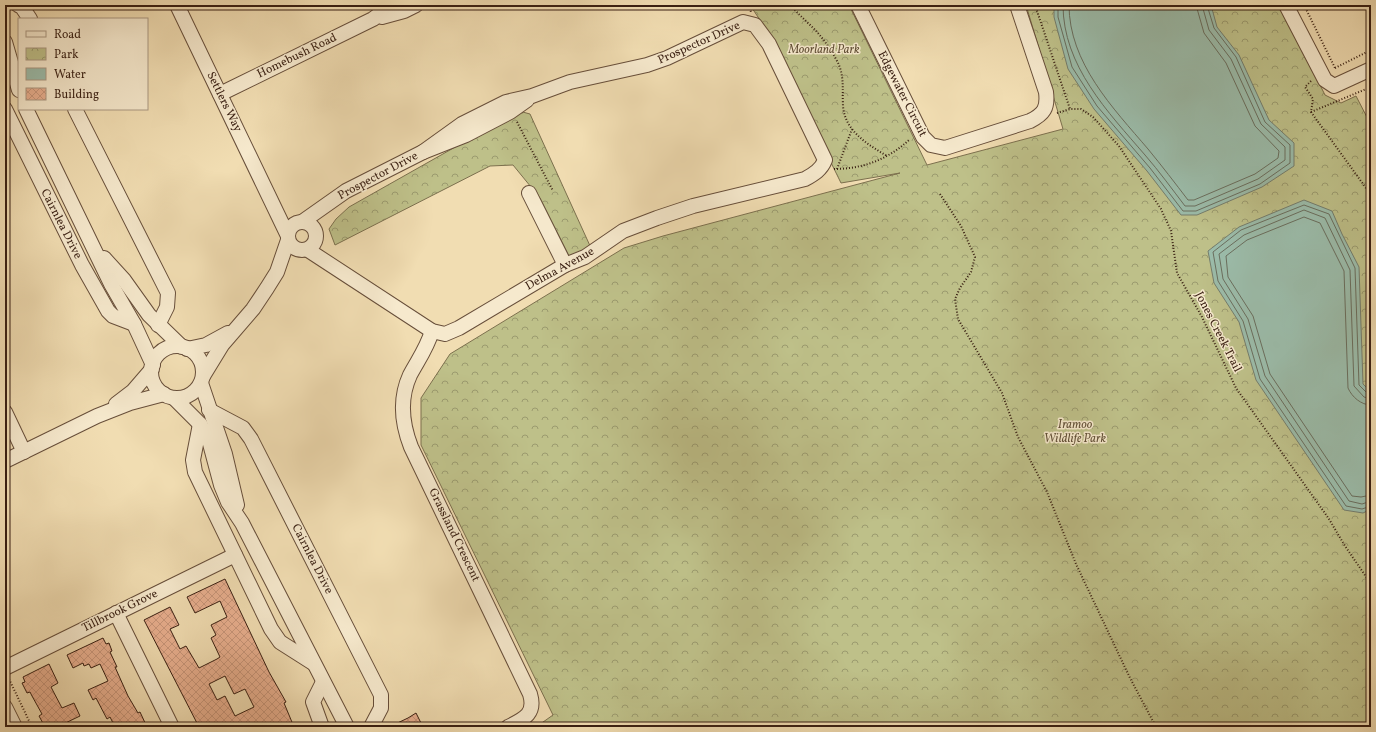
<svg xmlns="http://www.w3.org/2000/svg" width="1376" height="732" font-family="Vollkorn,serif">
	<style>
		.park { fill: url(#park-crowns); stroke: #7c704e }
		.water { fill: #9bbcaa; stroke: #747d6d }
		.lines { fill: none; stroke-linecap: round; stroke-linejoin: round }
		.shore { stroke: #6a6e5e; stroke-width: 1 }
		.building { fill: url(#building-cross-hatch); stroke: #391f12; fill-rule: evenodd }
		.minor-casing { stroke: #674e3a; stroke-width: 16 }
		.path { stroke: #391f12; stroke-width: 2; stroke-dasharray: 1 2; stroke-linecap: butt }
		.minor { stroke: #f6e9cd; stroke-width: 14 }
		.labels { text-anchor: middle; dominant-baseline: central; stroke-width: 3; stroke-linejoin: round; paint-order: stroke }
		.street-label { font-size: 12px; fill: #391f12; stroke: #f6e9cd }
		.park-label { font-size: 12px; font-style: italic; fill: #614f36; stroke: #f6e9cd }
	</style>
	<defs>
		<pattern id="park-crowns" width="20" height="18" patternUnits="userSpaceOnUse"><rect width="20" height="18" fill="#bec089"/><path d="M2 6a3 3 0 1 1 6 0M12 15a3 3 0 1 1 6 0" fill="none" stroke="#9b9b6f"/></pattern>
		<pattern id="building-cross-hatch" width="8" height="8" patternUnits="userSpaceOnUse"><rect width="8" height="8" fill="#e8af8f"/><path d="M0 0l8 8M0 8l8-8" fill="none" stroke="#c8967a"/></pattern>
	</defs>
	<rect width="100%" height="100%" fill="#f1ddb2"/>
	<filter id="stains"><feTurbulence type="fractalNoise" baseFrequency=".005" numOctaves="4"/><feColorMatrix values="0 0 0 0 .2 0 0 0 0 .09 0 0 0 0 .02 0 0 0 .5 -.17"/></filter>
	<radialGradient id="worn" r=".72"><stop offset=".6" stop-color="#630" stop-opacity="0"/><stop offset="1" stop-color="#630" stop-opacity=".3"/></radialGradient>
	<g class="park">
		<path d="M750 5H849L927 165 1063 129 1026 5H1280L1325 95 1341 103 1356 96 1371 125V727H536L553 715 421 445V398L450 354 624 248 663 236 900 173 841 183 764 26Z"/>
		<path d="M519 111 530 114 591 248 570 258 540 198 513 165 490 166 335 245 329 229 336 219 349 207Z"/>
	</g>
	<g class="water">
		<path d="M1054 5H1211L1217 27 1239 55 1269 120 1294 143V166L1262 187 1197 215H1181L1147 171 1094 109 1068 69 1054 17Z"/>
		<path d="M1304 200 1332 211 1342 234 1359 267 1363 384 1371 392V509L1363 513 1344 510 1256 380 1239 322 1214 283 1208 251 1239 227Z"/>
	</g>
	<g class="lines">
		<g class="shore">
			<path d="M1058 5V17L1072 67 1097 106 1150 168 1183 211H1196L1260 184 1290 163V145L1265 122 1236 57 1214 28 1207 5"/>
			<path d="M1063 5C1063 66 1108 112 1145 155 1159 171 1172 189 1185 206H1195L1258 179 1285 160V147L1261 124 1231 59 1209 30 1202 5"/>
			<path d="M1069 5C1069 63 1113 108 1148 149 1162 166 1175 183 1188 200H1194L1255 174 1278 158 1279 151 1255 126 1226 63 1204 33 1196 5"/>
			<path d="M1371 394 1367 393 1359 385 1355 268 1329 214 1304 205 1241 230 1213 252 1218 281 1243 321 1260 379 1346 506 1362 509 1371 506"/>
			<path d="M1371 399 1364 397 1354 386 1350 270 1325 218 1304 210 1244 235 1219 254 1223 279 1248 319 1265 376 1349 501 1362 504 1371 501"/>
			<path d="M1371 405C1361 405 1352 397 1348 388L1344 271 1320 223 1304 217 1247 240 1226 256 1228 277 1253 316 1270 374 1352 496 1361 497 1371 495"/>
		</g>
	</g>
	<g class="building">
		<path d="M225 579 269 672 286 702 284 703 294 727H199L144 620 170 607 179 625 170 629 180 649 186 646 199 668 217 659 220 657 211 638 216 635 211 625 227 617 220 601 195 613 187 597ZM225 676 234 694 245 689 254 707 235 716 225 696 217 700 209 684Z"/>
		<path d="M103 638 106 644 109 643 112 651 110 652 117 667H115L128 696 138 713 140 712 147 727H115L110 717 107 719 96 698 93 700 88 690 108 681 100 664 91 668 89 664 84 666 83 663 73 668 67 655Z"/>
		<path d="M49 664 58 683 51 687 62 708 74 703 80 716 57 727H45L39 716 42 714 32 696 30 692 27 693 22 683 25 682 23 677Z"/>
		<path d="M416 713 423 727H389L408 718Z"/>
	</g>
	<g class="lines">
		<g class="minor-casing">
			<g id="minor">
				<path d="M18 5 22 7 30 19"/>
				<path d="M177 5 288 236"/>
				<path d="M858 5 923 137 931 145 945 148 1030 121C1044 114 1048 108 1046 92L1017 5"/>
				<path d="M1286 5 1325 80 1334 86 1371 69"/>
				<path d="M382 17 404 11 416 5"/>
				<path d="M5 42 19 90"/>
				<path d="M220 94 373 19 392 5"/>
				<path d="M5 109 82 265 108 311 113 316 134 324"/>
				<path d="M26 109 111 284 134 324 153 365"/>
				<path d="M75 109 168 293 167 307 158 325"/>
				<path d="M529 193 565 265"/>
				<circle cx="302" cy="236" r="14"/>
				<path d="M302 222 346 191 423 152 466 135 510 112 527 100"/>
				<path d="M308 250 432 331 445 334 459 328 565 265 585 257 623 231 657 218 693 206 805 179C814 174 821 170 825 160L769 44 755 25 743 22 667 58 647 65 570 82 532 96 506 102 462 124 423 152"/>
				<path d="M104 258 124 280 149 315 182 347"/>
				<path d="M432 331C427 348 418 360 410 375 399 399 402 424 411 447L530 694C536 714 524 719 508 727"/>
				<circle cx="177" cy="372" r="26"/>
				<path d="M187 349 206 345 228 333"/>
				<path d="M203 376 222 345 253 309 267 288 277 272 288 240"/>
				<path d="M201 383 225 454 237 505"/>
				<path d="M174 398 200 424 209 440 221 485 228 502 242 523 347 727"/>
				<path d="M116 404 133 391 152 369"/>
				<path d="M209 410 243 428 251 439 381 695V708L371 727"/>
				<path d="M5 412 24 452"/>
				<path d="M200 424 193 460 195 472 271 629 280 642 313 663"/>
				<path d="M5 461 97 416 130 403 164 394"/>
				<path d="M116 613 172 727"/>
				<path d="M5 668 235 555"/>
				<path d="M5 707 15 727"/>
				<path d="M322 727 313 702 323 682"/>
			</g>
		</g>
		<g class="path">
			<path d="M749 5 751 12"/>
			<path d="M791 5C796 12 802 17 808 23 820 34 829 46 837 61 845 76 842 90 843 106 845 131 867 144 887 156"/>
			<path d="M1035 5 1070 109"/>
			<path d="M1304 5 1335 68 1334 69"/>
			<path d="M1335 68 1371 50"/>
			<path d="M1311 81 1305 87 1313 99 1311 112 1371 195"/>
			<path d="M1311 112 1371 87"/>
			<path d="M1057 113 1070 109H1081L1093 117 1119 146 1161 209 1171 231 1177 273 1202 317 1236 388 1329 519 1345 546 1371 584"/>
			<path d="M517 122 553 191"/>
			<path d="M834 169C863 169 889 159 910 139"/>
			<path d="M837 169 852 129"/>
			<path d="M940 194 961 226 975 257 971 272 960 288 955 299 958 319 1002 393 1018 437 1047 492 1076 564 1130 678 1156 727"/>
			<path d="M9 679 32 727"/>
		</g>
		<use href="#minor" class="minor"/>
	</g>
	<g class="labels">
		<g class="street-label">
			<text transform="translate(699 43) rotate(-24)">Prospector Drive</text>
			<text transform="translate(297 56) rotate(-26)">Homebush Road</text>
			<text transform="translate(902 94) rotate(63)">Edgewater Circuit</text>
			<text transform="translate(224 102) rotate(64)">Settlers Way</text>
			<text transform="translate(378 176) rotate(-28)">Prospector Drive</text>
			<text transform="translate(61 224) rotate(63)">Cairnlea Drive</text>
			<text transform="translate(560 269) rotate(-29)">Delma Avenue</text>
			<text transform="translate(1218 332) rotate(63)">Jones Creek Trail</text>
			<text transform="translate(454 535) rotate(64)">Grassland Crescent</text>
			<text transform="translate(312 559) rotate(63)">Cairnlea Drive</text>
			<text transform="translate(120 611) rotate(-26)">Tillbrook Grove</text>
		</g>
		<g class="park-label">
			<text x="824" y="50">Moorland Park</text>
			<text x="1075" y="425">Iramoo<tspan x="1075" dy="14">Wildlife Park</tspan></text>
		</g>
	</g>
	<rect width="1376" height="732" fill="none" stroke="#f1ddb2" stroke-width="20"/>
	<rect x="6" y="6" width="1364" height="720" fill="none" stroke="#391f12" stroke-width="2"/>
	<rect x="10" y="10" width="1356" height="712" fill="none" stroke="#391f12"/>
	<rect x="18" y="18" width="130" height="92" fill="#f6e9cd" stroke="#aa9882"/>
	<rect x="26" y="31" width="20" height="6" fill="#f6e9cd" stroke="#aa9882"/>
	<text x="54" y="38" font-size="12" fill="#391f12">Road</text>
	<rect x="26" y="48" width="20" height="12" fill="url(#park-crowns)" stroke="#aa9882"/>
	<text x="54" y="58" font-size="12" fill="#391f12">Park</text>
	<rect x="26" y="68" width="20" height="12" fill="#9bbcaa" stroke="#aa9882"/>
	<text x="54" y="78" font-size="12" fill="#391f12">Water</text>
	<rect x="26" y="88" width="20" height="12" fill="url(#building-cross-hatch)" stroke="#aa9882"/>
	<text x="54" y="98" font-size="12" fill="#391f12">Building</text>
	<rect width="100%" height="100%" filter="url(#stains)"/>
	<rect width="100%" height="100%" fill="url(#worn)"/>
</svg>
